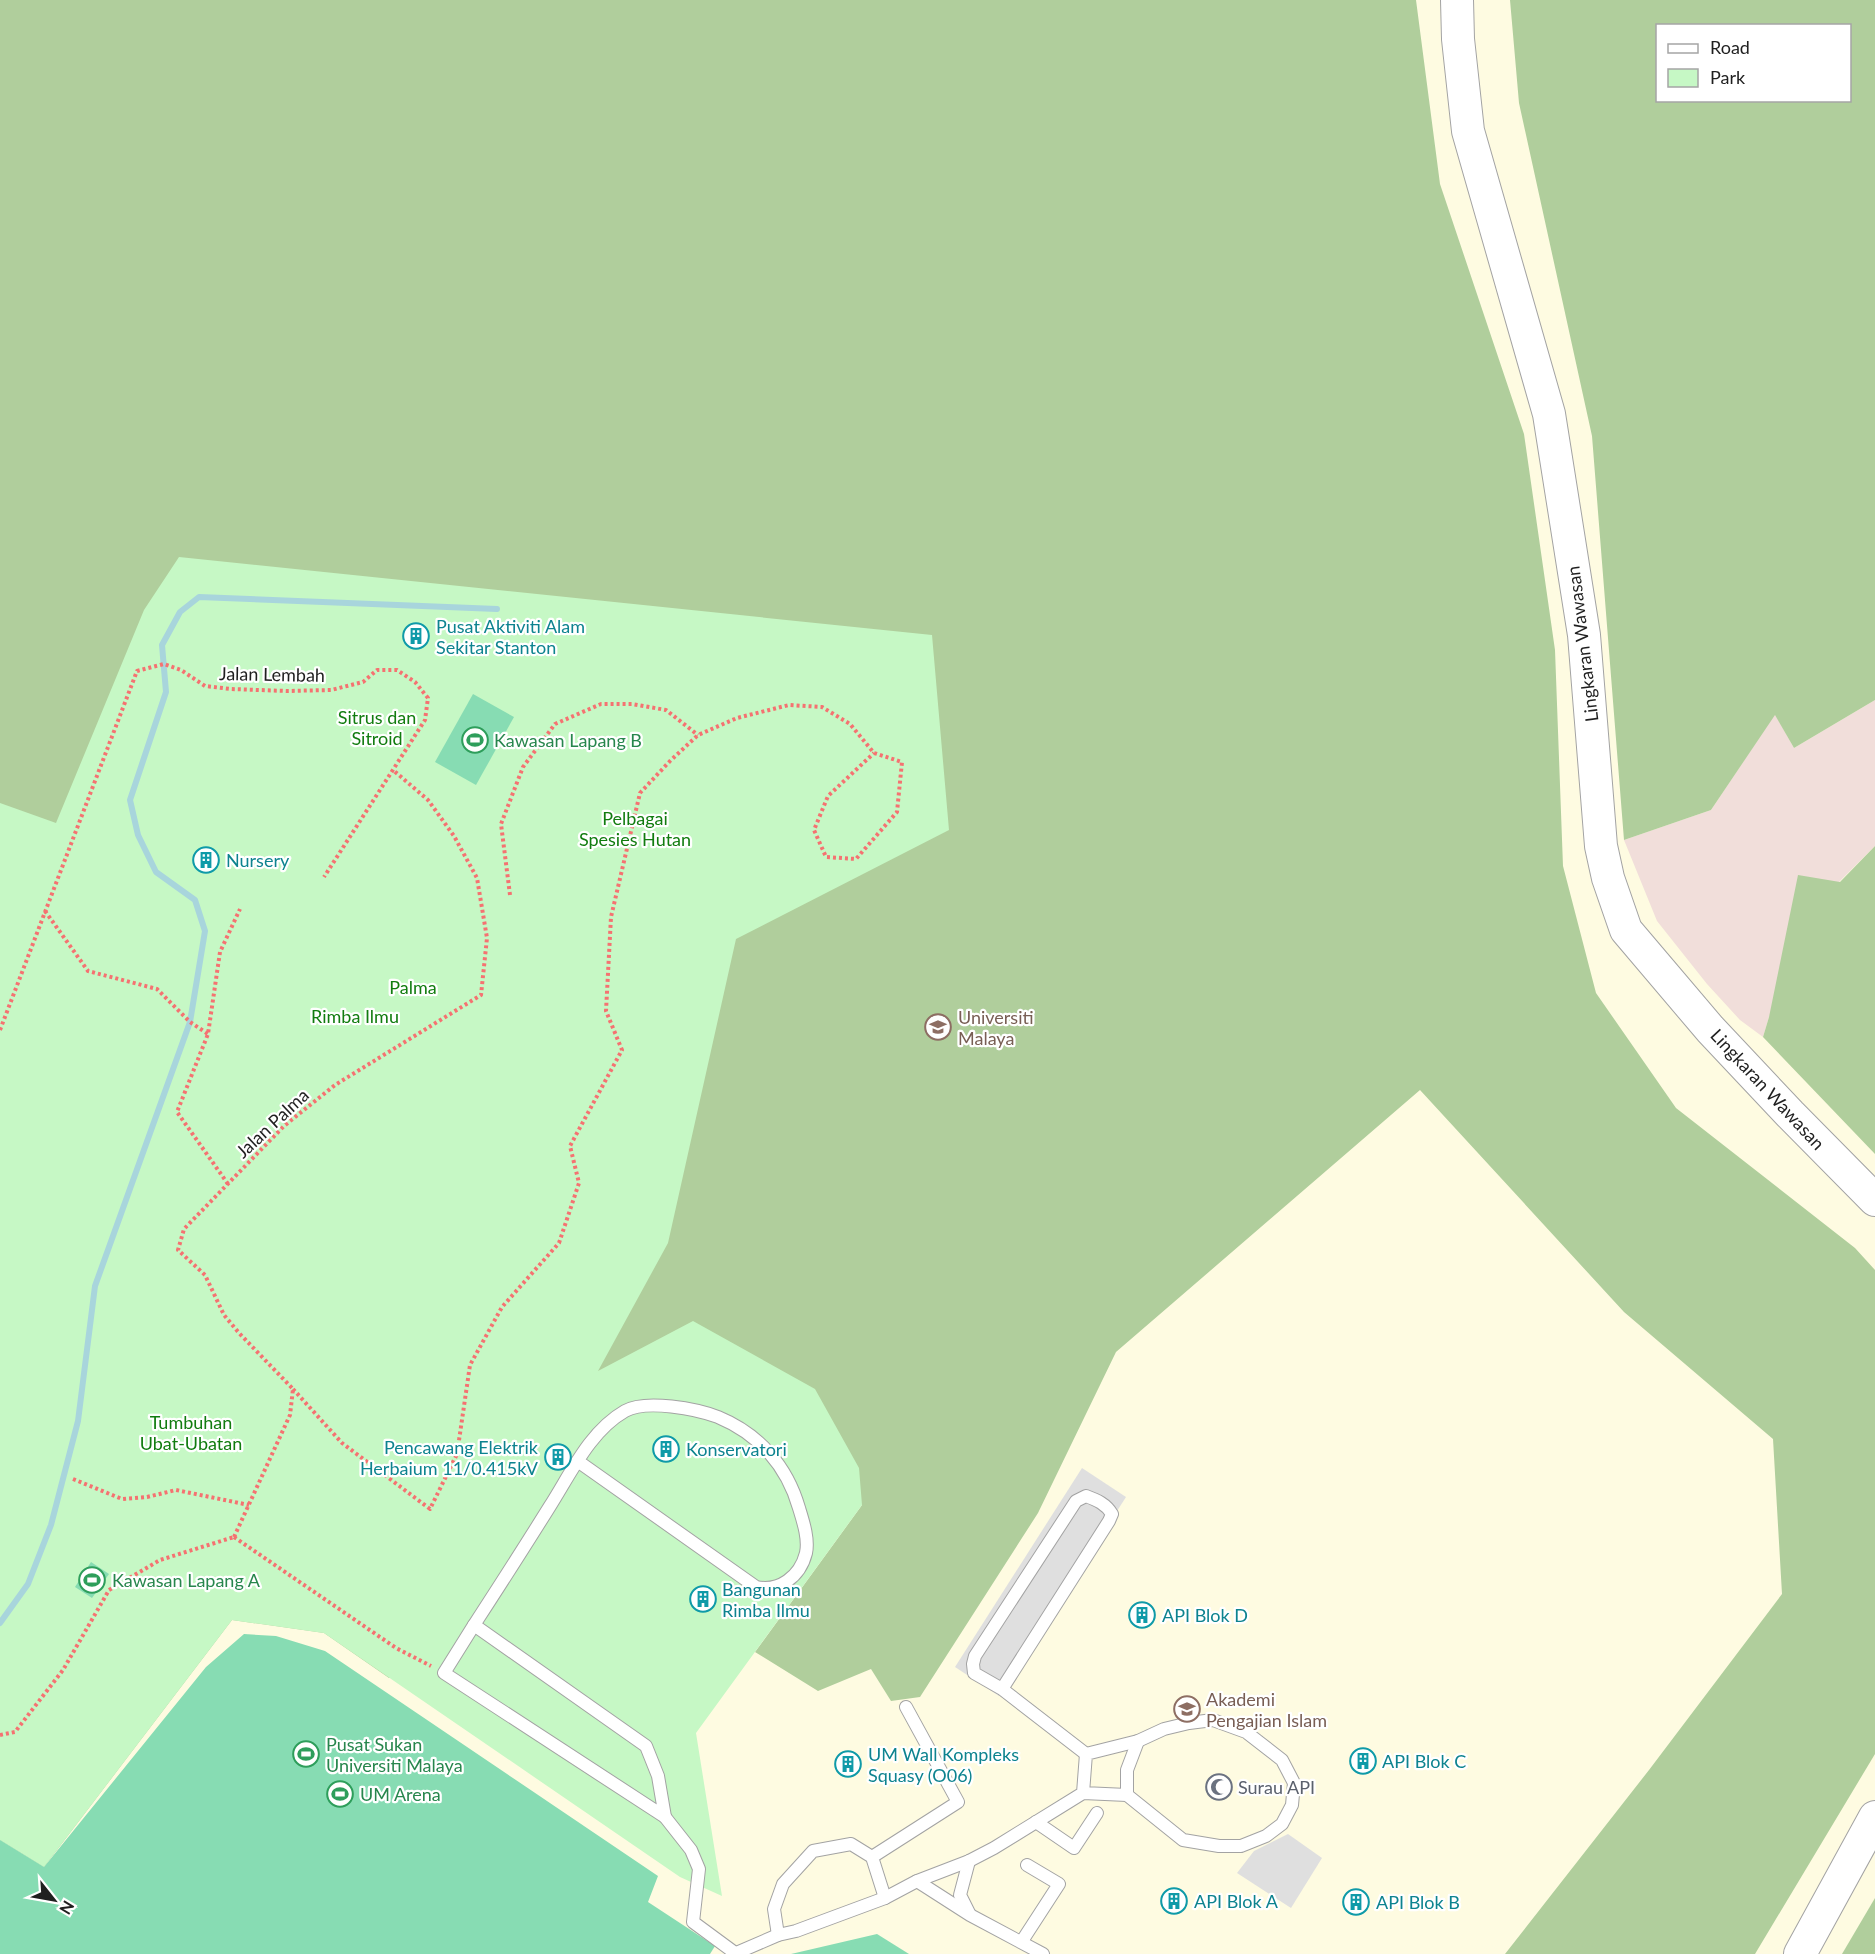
<svg xmlns="http://www.w3.org/2000/svg" width="1875" height="1954" font-family="Lato,sans-serif">
	<style>
		.education { fill: #fefbe1; fill-rule: evenodd }
		.military { fill: #f1deda }
		.forest { fill: #b0ce9c; fill-rule: evenodd }
		.park { fill: #c6f8c5 }
		.pitch { fill: #87dcb3 }
		.parking { fill: #dfdfdf }
		.lines { fill: none; stroke-linecap: round; stroke-linejoin: round }
		.stream { stroke: #a8d5dc; stroke-width: 6 }
		.service-casing { stroke: #a3a3a3; stroke-width: 14 }
		.tertiary-casing { stroke: #a3a3a3; stroke-width: 34 }
		.path { stroke: #f57271; stroke-width: 4; stroke-dasharray: 3 3; stroke-linecap: butt }
		.service { stroke: #fff; stroke-width: 12 }
		.tertiary { stroke: #fff; stroke-width: 32 }
		.labels { text-anchor: middle; dominant-baseline: central; stroke-width: 4.5; stroke-linejoin: round; paint-order: stroke }
		.culture-label { font-size: 18px; fill: #0d838f; stroke: #fff; text-anchor: start }
		.street-label { font-size: 18px; fill: #1f1f1f; stroke: #fff }
		.park-label { font-size: 18px; fill: #117c0f; stroke: #fff }
		.leisure-label { font-size: 18px; fill: #27864d; stroke: #fff; text-anchor: start }
		.education-label { font-size: 18px; fill: #785e54; stroke: #fff; text-anchor: start }
		.worship-label { font-size: 18px; fill: #5b616d; stroke: #fff; text-anchor: start }
	</style>
	<rect width="100%" height="100%" fill="#f0ece6"/>
	<path class="education" d="M0 0H1875V1954H0ZM1658 26H1850V100H1658Z"/>
	<path class="military" d="M1875 700V846L1839 882 1769 1017 1763 1037 1740 1020 1707 984 1657 921 1624 840 1711 810 1775 714 1794 748Z"/>
	<g class="forest">
		<path d="M0 0H1416L1440 184 1524 434 1555 650 1563 866 1596 993 1676 1108 1855 1248 1875 1270V1754L1755 1954H1505L1649 1770 1782 1594 1773 1439 1624 1312 1420 1090 1116 1352 1038 1513 920 1697 891 1701 871 1669 818 1691 755 1652 862 1505 389 1678 324 1633 232 1620 44 1867 0 1840Z"/>
		<path d="M1510 0H1875V700L1794 748 1775 715 1711 810 1624 840 1592 436 1519 103ZM1658 26H1850V100H1658Z"/>
		<path d="M1875 846V1154L1763 1037 1769 1017 1798 875 1840 882Z"/>
		<path d="M1875 1898V1954H1842Z"/>
	</g>
	<path class="park" d="M179 557 932 635 949 830 736 939 668 1243 598 1371 693 1321 815 1389 859 1468 862 1505 696 1733 722 1896 680 1877 324 1633 232 1620 44 1867 0 1840V803L56 823 144 610Z"/>
	<g class="pitch">
		<path d="M473 694 514 717 476 785 435 762Z"/>
		<path d="M91 1562 109 1574 92 1598 75 1587Z"/>
		<path d="M244 1634 276 1636 325 1651 658 1876 648 1902 715 1946 710 1954H0V1840L44 1867 206 1667Z"/>
		<path d="M877 1934 909 1954H791Z"/>
	</g>
	<g class="parking">
		<path d="M1082 1468 1126 1497 999 1696 955 1667Z"/>
		<path d="M1288 1834 1322 1858 1291 1908 1237 1873 1254 1851Z"/>
	</g>
	<g class="lines">
		<path class="stream" d="M0 1623 28 1584 51 1525 78 1421 95 1286 190 1022 205 931 195 900 156 872 138 835 130 800 166 692 162 645 180 612 199 597 497 609"/>
		<g class="service-casing">
			<g id="service">
				<path d="M474 1625C500 1585 525 1546 550 1506 571 1473 590 1431 625 1411 646 1399 697 1409 718 1417 759 1434 787 1466 799 1508 803 1521 809 1539 806 1553 800 1577 779 1592 756 1587L579 1462"/>
				<path d="M474 1625 646 1746 658 1776 665 1817 444 1673Z"/>
				<path d="M1002 1689 1109 1521 1112 1514C1106 1504 1097 1500 1086 1496L1076 1501 975 1656 973 1664 974 1673 1002 1689 1086 1754"/>
				<path d="M1127 1795V1770L1138 1741"/>
				<path d="M665 1817 691 1850 699 1869 693 1922 735 1953"/>
				<path d="M1036 1822 1074 1848 1097 1813"/>
				<path d="M872 1857 958 1802 906 1707"/>
				<path d="M969 1861 960 1895 969 1913"/>
				<path d="M917 1881 970 1915 1043 1954"/>
				<path d="M778 1935 774 1909 783 1884 813 1851 851 1844 872 1857 885 1898"/>
				<path d="M1022 1941 1059 1884 1027 1865"/>
				<path d="M734 1954 778 1935 796 1931 885 1898 917 1881 969 1861 994 1848 1083 1793 1127 1795 1183 1840 1219 1846H1241L1266 1836 1282 1824 1292 1805 1294 1783 1282 1760 1246 1732 1213 1720 1189 1723 1164 1729 1138 1741 1086 1754 1083 1793"/>
			</g>
		</g>
		<g class="tertiary-casing">
			<g id="tertiary">
				<path d="M1457 0 1458 39 1468 131 1549 414 1584 635 1601 846 1608 878 1626 930 1710 1029 1790 1114 1875 1200"/>
				<path d="M1800 1954 1875 1817"/>
			</g>
		</g>
		<g class="path">
			<path d="M510 895 501 824 523 767 555 724 601 704H632L666 710 698 735"/>
			<path d="M45 911 88 971 157 989 190 1022 208 1034"/>
			<path d="M0 1030 137 671 164 664 181 670 205 686 231 689 287 691 331 690 363 682 377 670H397L415 682 428 698 425 720 324 877"/>
			<path d="M228 1184 177 1112 208 1034 220 952 240 909"/>
			<path d="M293 1389 342 1443 430 1509 457 1454 470 1365 502 1307 559 1243 579 1183 570 1146 622 1050 606 1011 611 917 640 793 670 761 698 735 737 718 789 705 822 707 850 724 874 753 902 762 897 812 856 859 826 857 814 830 828 796 874 753"/>
			<path d="M73 1479 122 1499 147 1497 176 1490 249 1505"/>
			<path d="M234 1537 290 1415 293 1389 239 1333 224 1315 205 1275 178 1250 184 1229 284 1126 335 1085 481 995 487 938 477 878 454 836 428 800 393 770"/>
			<path d="M234 1537 396 1648 431 1666"/>
			<path d="M0 1735 15 1732 63 1670 109 1590 160 1560 234 1537"/>
		</g>
		<use href="#service" class="service"/>
		<use href="#tertiary" class="tertiary"/>
	</g>
	<defs>
		<g id="building-ring" transform="scale(1.35)"><circle r="9.5" fill="#fff" stroke="#0f9aa8" stroke-width="1.5"/><path d="M-4-6H4V6H1V3H-1V6H-4ZM-2.5-4.3h1.7v1.8h-1.7ZM.8-4.3h1.7v1.8H.8ZM-2.5-1h1.7V.8h-1.7ZM.8-1h1.7V.8H.8Z" fill="#0f9aa8"/></g>
		<g id="stadium-ring" transform="scale(1.35)"><circle r="9.5" fill="#fff" stroke="#2e9e5b" stroke-width="1.5"/><path d="M0-5a6.5 5 0 1 0 0 10a6.5 5 0 1 0 0-10ZM-3.5-1.8h7v3.6h-7Z" fill="#2e9e5b"/></g>
		<g id="university-ring" transform="scale(1.35)"><circle r="9.5" fill="#fff" stroke="#8d6e63" stroke-width="1.5"/><path d="M0-5L7-2L0 1L-7-2ZM-4 1L0 2.5L4 1V4Q0 6-4 4Z" fill="#8d6e63"/></g>
		<g id="mosque-ring" transform="scale(1.35)"><circle r="9.5" fill="#fff" stroke="#6b7280" stroke-width="1.5"/><path d="M3.5-4.9A6 6 0 1 0 3.5 4.9A5 5 0 1 1 3.5-4.9Z" fill="#6b7280"/></g>
	</defs>
	<g fill-rule="evenodd">
		<use href="#building-ring" x="416" y="636"/>
		<use href="#stadium-ring" x="475" y="740"/>
		<use href="#building-ring" x="206" y="860"/>
		<use href="#university-ring" x="938" y="1027"/>
		<use href="#building-ring" x="666" y="1449"/>
		<use href="#building-ring" x="558" y="1457"/>
		<use href="#stadium-ring" x="92" y="1580"/>
		<use href="#building-ring" x="703" y="1599"/>
		<use href="#building-ring" x="1142" y="1615"/>
		<use href="#university-ring" x="1187" y="1709"/>
		<use href="#stadium-ring" x="306" y="1754"/>
		<use href="#building-ring" x="1363" y="1761"/>
		<use href="#building-ring" x="848" y="1764"/>
		<use href="#mosque-ring" x="1219" y="1787"/>
		<use href="#stadium-ring" x="340" y="1794"/>
		<use href="#building-ring" x="1174" y="1901"/>
		<use href="#building-ring" x="1356" y="1902"/>
	</g>
	<g class="labels">
		<g class="culture-label">
			<text x="436" y="626">Pusat Aktiviti Alam<tspan x="436" dy="21">Sekitar Stanton</tspan></text>
			<text x="226" y="860">Nursery</text>
			<text x="538" y="1447" text-anchor="end">Pencawang Elektrik<tspan x="538" dy="21">Herbaium 11/0.415kV</tspan></text>
			<text x="686" y="1449">Konservatori</text>
			<text x="722" y="1589">Bangunan<tspan x="722" dy="21">Rimba Ilmu</tspan></text>
			<text x="1162" y="1615">API Blok D</text>
			<text x="868" y="1754">UM Wall Kompleks<tspan x="868" dy="21">Squasy (O06)</tspan></text>
			<text x="1382" y="1761">API Blok C</text>
			<text x="1194" y="1901">API Blok A</text>
			<text x="1376" y="1902">API Blok B</text>
		</g>
		<g class="street-label">
			<text transform="translate(1582 644) rotate(-97)">Lingkaran Wawasan</text>
			<text transform="translate(272 674) rotate(1)">Jalan Lembah</text>
			<text transform="translate(1768 1089) rotate(47)">Lingkaran Wawasan</text>
			<text transform="translate(272 1123) rotate(-43)">Jalan Palma</text>
		</g>
		<g class="park-label">
			<text x="377" y="717">Sitrus dan<tspan x="377" dy="21">Sitroid</tspan></text>
			<text x="635" y="818">Pelbagai<tspan x="635" dy="21">Spesies Hutan</tspan></text>
			<text x="413" y="987">Palma</text>
			<text x="355" y="1016">Rimba Ilmu</text>
			<text x="191" y="1422">Tumbuhan<tspan x="191" dy="21">Ubat-Ubatan</tspan></text>
		</g>
		<g class="leisure-label">
			<text x="494" y="740">Kawasan Lapang B</text>
			<text x="112" y="1580">Kawasan Lapang A</text>
			<text x="326" y="1744">Pusat Sukan<tspan x="326" dy="21">Universiti Malaya</tspan></text>
			<text x="360" y="1794">UM Arena</text>
		</g>
		<g class="education-label">
			<text x="958" y="1017">Universiti<tspan x="958" dy="21">Malaya</tspan></text>
			<text x="1206" y="1699">Akademi<tspan x="1206" dy="21">Pengajian Islam</tspan></text>
		</g>
		<g class="worship-label">
			<text x="1238" y="1787">Surau API</text>
		</g>
	</g>
	<rect x="1656" y="24" width="195" height="78" fill="#ffffff" stroke="#a5a5a5" stroke-width="1.5"/>
	<rect x="1668" y="44" width="30" height="9" fill="#ffffff" stroke="#a5a5a5" stroke-width="1.5"/>
	<text x="1710" y="54" font-size="18" fill="#1f1f1f">Road</text>
	<rect x="1668" y="69" width="30" height="18" fill="#c6f8c5" stroke="#a5a5a5" stroke-width="1.5"/>
	<text x="1710" y="84" font-size="18" fill="#1f1f1f">Park</text>
	<g transform="translate(54 1900) rotate(121)" stroke="#ffffff" stroke-width="4.5" paint-order="stroke">
	<path d="M0-4.5L10 22L0 15L-10 22Z" fill="#1f1f1f"/>
	<text y="-9" font-size="16" font-weight="bold" text-anchor="middle" fill="#1f1f1f">N</text>
	</g>
</svg>
